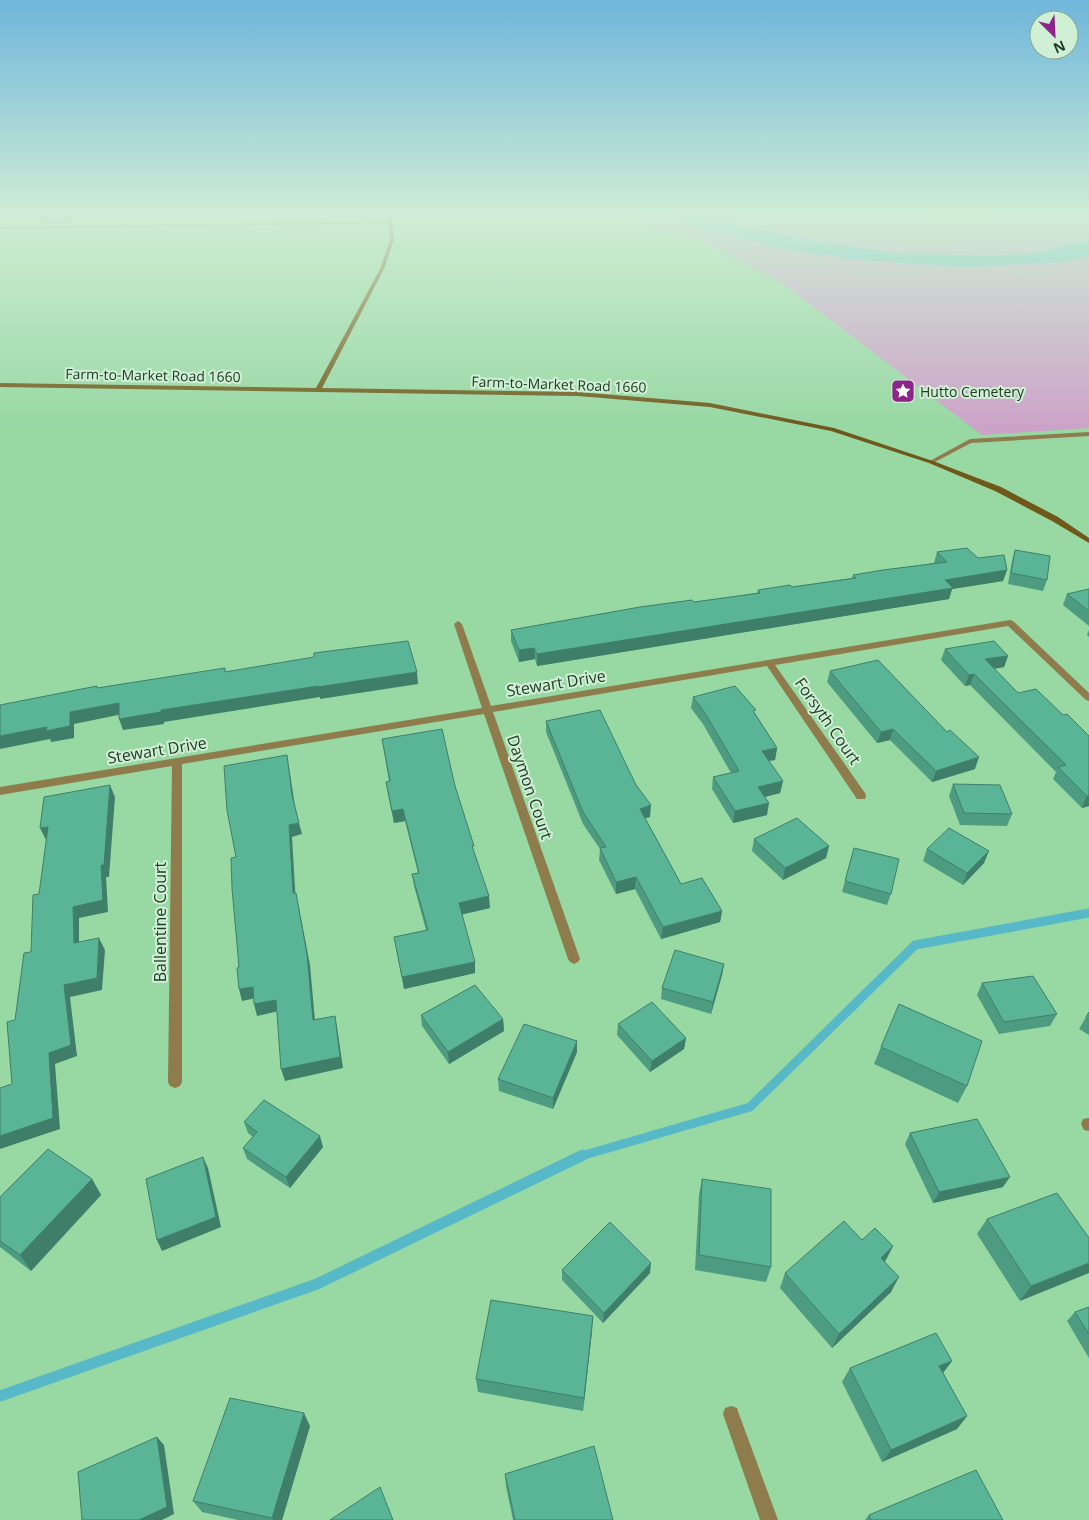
<svg xmlns="http://www.w3.org/2000/svg" width="1089" height="1520" font-family="'Open Sans',sans-serif">
	<style>
		.green { fill: #cca2c8 }
		.water { fill: #57b9c8 }
		.lines { fill: none; stroke-linecap: round; stroke-linejoin: round }
		.stream-far1 { stroke: #57b9c8; stroke-width: 9 }
		.stream { stroke: #57b9c8; stroke-width: 11 }
		.street { fill: #8e7c4c; fill-rule: evenodd }
		.secondary { fill: #6e581a; fill-rule: evenodd }
		.wall { fill: #4d9c82 }
		.shaded-wall { fill: #3f7f6a }
		.building { fill: #5ab597; stroke: #3f7f6a }
		.labels { text-anchor: middle; dominant-baseline: central; stroke-width: 4; stroke-linejoin: round; paint-order: stroke }
		.far-street-label { font-size: 14px; fill: #213c26; stroke: #d0f0d5 }
		.far-poi-label { font-size: 14px; fill: #213c26; stroke: #d0f0d5; text-anchor: start }
		.street-label { font-size: 16px; fill: #213c26; stroke: #d0f0d5 }
	</style>
	<rect width="100%" height="100%" fill="#97d8a3"/>
	<path class="green" d="M618 216H912L931 220 1089 216V428L982 435 782 283 700 240Z"/>
	<path class="water" d="M660 216H701L788 236 894 253 992 256 1040 252 1089 240V256L1064 262 967 267 859 260 785 249Z"/>
	<g class="lines">
		<path class="stream-far1" d="M581 1156 750 1107 915 945 1089 913"/>
		<path class="stream" d="M0 1396 317 1284 583 1155"/>
		<g class="street">
			<path d="M394 221 392 223 0 229V227Z"/>
			<path d="M1089 432V436L971 443 933 463 928 462 970 439Z"/>
			<path d="M1010 620 1013 621 1089 693V701L1086 700 1008 626 775 665 865 793 866 796 865 799H857L767 666 493 712 580 959 578 962 574 964 570 962 568 959 484 714 182 764V1082L180 1086 175 1088 170 1086 168 1082 172 766 0 795V787L482 708 454 624 458 621 462 624 491 706Z"/>
			<path d="M1088 1118H1089V1131L1084 1130 1081 1124 1083 1119Z"/>
			<path d="M731 1406 737 1408 739 1414 778 1520H760L723 1414 725 1408Z"/>
		</g>
		<path class="secondary" d="M388 216H392L394 240 384 269 322 388 578 392 710 403 834 428 933 461 1001 487 1058 517 1089 538V543L1052 521 995 491 929 463 831 431 710 407 578 396 0 387V383L316 388 380 269 390 240Z"/>
	</g>
	<g class="wall">
		<path d="M41 216H76L66 224H44Z"/>
		<path d="M1015 550 1047 580 1043 591 1008 584 1012 561Z"/>
		<path d="M937 552 978 558 1007 570 1003 581 952 589 949 599 537 666 535 659 519 662 511 641V630L757 593 758 590 792 587 852 578 853 575 934 563Z"/>
		<path d="M1089 589V626L1063 605 1067 594Z"/>
		<path d="M1089 630V637L1087 635Z"/>
		<path d="M945 649 1008 656 1004 667 994 669 1018 693 1063 715 1089 736V806L1082 808 1053 779 1056 772 970 685 965 686 941 660Z"/>
		<path d="M830 671 975 769 932 782 890 740 877 743 827 682Z"/>
		<path d="M693 697 755 713 777 748 775 760 769 761 783 781 780 793 765 797 767 815 733 823 712 789 713 777 731 773 703 724 691 708Z"/>
		<path d="M546 721 650 817 645 818 681 884 722 911 720 922 661 939 635 889 616 894 599 860 600 849 583 824 546 732Z"/>
		<path d="M382 739 455 786 490 908 462 914 475 973 404 989 394 937 426 930 414 886 412 874 418 873 405 821 394 823 388 794 386 782 389 781Z"/>
		<path d="M953 784 1012 814 1007 826 960 825 949 796Z"/>
		<path d="M754 839 829 846 826 858 783 880 752 851Z"/>
		<path d="M854 848 891 894 887 905 842 892Z"/>
		<path d="M927 849 984 863 963 885 923 861Z"/>
		<path d="M724 964 722 975 711 1014 661 999 662 988Z"/>
		<path d="M982 983 1057 1014 1050 1026 999 1034 977 995Z"/>
		<path d="M1089 1012V1035L1079 1029Z"/>
		<path d="M421 1015 503 1019 504 1031 449 1064 422 1026Z"/>
		<path d="M618 1024 686 1038 684 1049 650 1072 617 1035Z"/>
		<path d="M881 1047 967 1086 958 1103 874 1064Z"/>
		<path d="M577 1052 553 1109 499 1091 498 1079Z"/>
		<path d="M244 1122 323 1147 290 1188 247 1159 243 1148 253 1137 248 1133Z"/>
		<path d="M910 1133 1003 1187 933 1203 905 1144Z"/>
		<path d="M92 1179 101 1195 31 1271 0 1247V1197Z"/>
		<path d="M702 1179 771 1267 766 1282 695 1270 699 1195Z"/>
		<path d="M987 1219 1089 1238 1020 1301 977 1234Z"/>
		<path d="M862 1240 893 1246 885 1262 891 1292 832 1348 780 1288 785 1273Z"/>
		<path d="M562 1270 650 1273 603 1323 562 1280Z"/>
		<path d="M1089 1307V1358L1067 1321 1075 1312Z"/>
		<path d="M592 1331 583 1411 478 1392 476 1379Z"/>
		<path d="M952 1361 943 1373 967 1416 957 1429 882 1462 842 1382 850 1368Z"/>
		<path d="M310 1426 282 1520H238L202 1512 193 1501Z"/>
		<path d="M505 1474 613 1520H513L506 1486Z"/>
		<path d="M869 1515 1003 1520H865Z"/>
	</g>
	<g class="shaded-wall">
		<path d="M63 216H76L66 224Z"/>
		<path d="M1007 570 1003 581 952 589 949 599 537 666V654L945 580Z"/>
		<path d="M534 648 535 659 519 662V650Z"/>
		<path d="M1008 656 1004 667 981 671 985 659Z"/>
		<path d="M417 672 418 684 320 699V697L164 722V724L123 730 119 719 161 710 318 686Z"/>
		<path d="M974 674 970 685 965 686 969 675Z"/>
		<path d="M119 703 123 714 74 724V738L51 742 50 739 0 749V736L70 712Z"/>
		<path d="M893 729 890 740 877 743 881 732Z"/>
		<path d="M777 748 775 760 760 762 762 751Z"/>
		<path d="M287 755 289 767 295 806 292 795Z"/>
		<path d="M979 757 975 769 932 782 936 771Z"/>
		<path d="M783 781 780 793 756 799 758 787Z"/>
		<path d="M110 785 115 797 109 877H106L108 912 79 918V955L74 943 73 907 101 865Z"/>
		<path d="M1087 796H1089V806L1082 808Z"/>
		<path d="M769 803 767 815 733 823 735 811Z"/>
		<path d="M651 805 650 817 639 820 640 809Z"/>
		<path d="M403 809 405 821 394 823 392 811Z"/>
		<path d="M299 823 302 834 292 837 296 905 293 893 289 825Z"/>
		<path d="M48 827 53 839 46 840 40 828Z"/>
		<path d="M829 846 826 858 783 880 785 868Z"/>
		<path d="M989 851 984 863 963 885 967 873Z"/>
		<path d="M636 877 635 889 616 894V882Z"/>
		<path d="M296 893 310 965 316 1032 313 1020Z"/>
		<path d="M489 896 490 908 460 915 459 903Z"/>
		<path d="M722 911 720 922 661 939 663 927Z"/>
		<path d="M99 938 105 950 102 990 70 997 77 1056 55 1064 60 1129 0 1149V1136L49 1053 64 985Z"/>
		<path d="M475 962V973L404 989 402 977Z"/>
		<path d="M724 964 722 975 711 1014 713 1002Z"/>
		<path d="M253 987 256 998 242 1001 239 989Z"/>
		<path d="M276 1000 279 1011 257 1016 254 1004Z"/>
		<path d="M335 1016 337 1027 343 1068 285 1081 281 1069Z"/>
		<path d="M503 1019 504 1031 449 1064 448 1052Z"/>
		<path d="M686 1038 684 1049 650 1072 652 1061Z"/>
		<path d="M577 1041V1052L553 1109V1098Z"/>
		<path d="M320 1136 323 1147 290 1188 286 1177Z"/>
		<path d="M203 1157 208 1168 221 1227 162 1251 157 1240Z"/>
		<path d="M1010 1177 1003 1187 933 1203 939 1192Z"/>
		<path d="M92 1179 101 1195 31 1271 20 1255Z"/>
		<path d="M893 1246 885 1261 873 1273 881 1258Z"/>
		<path d="M651 1263 650 1273 603 1323 604 1313Z"/>
		<path d="M1089 1263V1273L1020 1301 1031 1286Z"/>
		<path d="M899 1277 891 1292 832 1348 839 1334Z"/>
		<path d="M593 1316 592 1331 583 1411 584 1398Z"/>
		<path d="M952 1361 942 1374 939 1366Z"/>
		<path d="M304 1413 310 1426 282 1520H273L272 1518Z"/>
		<path d="M967 1416 957 1429 882 1462 891 1450Z"/>
		<path d="M157 1437 164 1445 174 1514 162 1520H139Z"/>
	</g>
	<g class="building">
		<path d="M967 548 978 558 1004 555 1007 570 945 580 953 588 537 654 534 648 519 650 511 630 640 607 692 600 694 602 760 593 758 590 790 585 792 587 856 578 853 575 883 570 947 562 937 552Z"/>
		<path d="M1015 550 1050 556 1047 580 1011 573Z"/>
		<path d="M1089 589V611L1067 594Z"/>
		<path d="M408 641 417 672 318 687V686L161 710V712L119 719V703L70 712V726L46 731 47 727 0 736V705L97 686V688L225 668V672L314 657V653Z"/>
		<path d="M994 641 1008 656 985 659 1018 693 1036 689 1063 715 1067 714 1089 736V796H1087L1058 767 1066 765 974 674 969 675 945 649Z"/>
		<path d="M878 660 947 732 950 730 979 757 936 771 893 729 881 732 830 671Z"/>
		<path d="M735 686 756 710 753 711 777 748 762 751 783 781 758 787 769 803 735 811 713 777 739 771 705 713 693 697Z"/>
		<path d="M600 710 636 785 651 805 640 809 681 884 702 878 722 911 663 927 636 877 616 882 600 848 606 847 583 812 546 721Z"/>
		<path d="M442 729 455 786 474 846H472L489 896 459 903 475 962 402 977 394 937 428 930 412 874 419 873 403 809 392 811 386 782 390 781 382 739Z"/>
		<path d="M287 755 292 795 299 823 289 825 293 893H296L307 954 313 1020 335 1016 340 1057 281 1069 276 1000 254 1004 253 987 239 989 237 968 239 967 232 888 231 858 236 857 227 810 224 766Z"/>
		<path d="M953 784 1000 785 1012 814 964 813Z"/>
		<path d="M110 785 104 865H101L103 900 73 907 74 943 99 938 97 978 64 985 71 1045 49 1053 53 1118 0 1136V1088L12 1084 7 1022 15 1020 24 953 31 952 33 895 39 894 48 827 40 828 44 797Z"/>
		<path d="M797 818 829 846 785 868 754 839Z"/>
		<path d="M949 828 989 851 967 873 927 849Z"/>
		<path d="M854 848 899 859 891 894 845 881Z"/>
		<path d="M675 950 724 964 713 1002 662 988Z"/>
		<path d="M1033 976 1057 1014 1004 1022 982 983Z"/>
		<path d="M475 985 503 1019 448 1052 421 1015Z"/>
		<path d="M652 1002 686 1038 652 1061 618 1024Z"/>
		<path d="M899 1004 982 1041 967 1086 881 1047Z"/>
		<path d="M1089 1012V1019L1086 1017Z"/>
		<path d="M524 1024 577 1041 553 1098 498 1079Z"/>
		<path d="M264 1100 320 1136 286 1177 243 1148 257 1132 244 1122Z"/>
		<path d="M977 1119 1010 1177 939 1192 910 1133Z"/>
		<path d="M48 1149 92 1179 20 1255 0 1241V1197Z"/>
		<path d="M203 1157 216 1217 157 1240 146 1179Z"/>
		<path d="M702 1179 771 1189V1267L699 1255Z"/>
		<path d="M1057 1193 1089 1238V1263L1031 1286 987 1219Z"/>
		<path d="M844 1221 862 1240 875 1228 893 1246 881 1258 899 1277 839 1334 785 1273Z"/>
		<path d="M610 1222 651 1263 604 1313 562 1270Z"/>
		<path d="M491 1300 593 1316 584 1398 476 1379Z"/>
		<path d="M1089 1307V1334L1075 1312Z"/>
		<path d="M936 1333 952 1361 939 1366 967 1416 891 1450 850 1368Z"/>
		<path d="M230 1398 304 1413 272 1518 193 1501Z"/>
		<path d="M157 1437 167 1507 139 1520H82L78 1472Z"/>
		<path d="M594 1446 613 1520H515L505 1474Z"/>
		<path d="M976 1470 1003 1520H871L869 1515Z"/>
		<path d="M380 1487 393 1520H330Z"/>
	</g>
	<linearGradient id="sky" x2="0" y2="1"><stop stop-color="#6eb6db"/><stop offset="0.5" stop-color="#d0edd6"/><stop offset="1" stop-color="#d0edd6" stop-opacity="0"/></linearGradient>
	<rect width="1089" height="429" fill="url(#sky)"/>
	<defs>
		<g id="sight-square" transform="scale(1.25)"><rect x="-9" y="-9" width="18" height="18" rx="4" fill="#8d248a" stroke="#d0f0d5"/><path d="M0-6L1.8-2.2L6-1.7L2.9 1.2L3.7 5.4L0 3.3L-3.7 5.4L-2.9 1.2L-6-1.7L-1.8-2.2Z" fill="#fff"/></g>
	</defs>
	<g fill-rule="evenodd">
		<use href="#sight-square" x="903" y="391"/>
	</g>
	<g class="labels">
		<g class="far-street-label">
			<text transform="translate(153 375) rotate(1)">Farm-to-Market Road 1660</text>
			<text transform="translate(559 384) rotate(2)">Farm-to-Market Road 1660</text>
		</g>
		<g class="far-poi-label">
			<text x="920" y="391">Hutto Cemetery</text>
		</g>
		<g class="street-label">
			<text transform="translate(556 683) rotate(-9)">Stewart Drive</text>
			<text transform="translate(828 721) rotate(55)">Forsyth Court</text>
			<text transform="translate(157 750) rotate(-9)">Stewart Drive</text>
			<text transform="translate(530 787) rotate(71)">Daymon Court</text>
			<text transform="translate(160 922) rotate(-90)">Ballentine Court</text>
		</g>
	</g>
	<g transform="translate(1054 35) rotate(156)"><circle r="24" fill="#d0f0d5" stroke="#8aa88f"/>
	<path d="M0-4L9 19L0 12L-9 19Z" fill="#8d248a"/>
	<text y="-8" font-size="14" font-weight="bold" text-anchor="middle" fill="#213c26">N</text>
	</g>
</svg>
